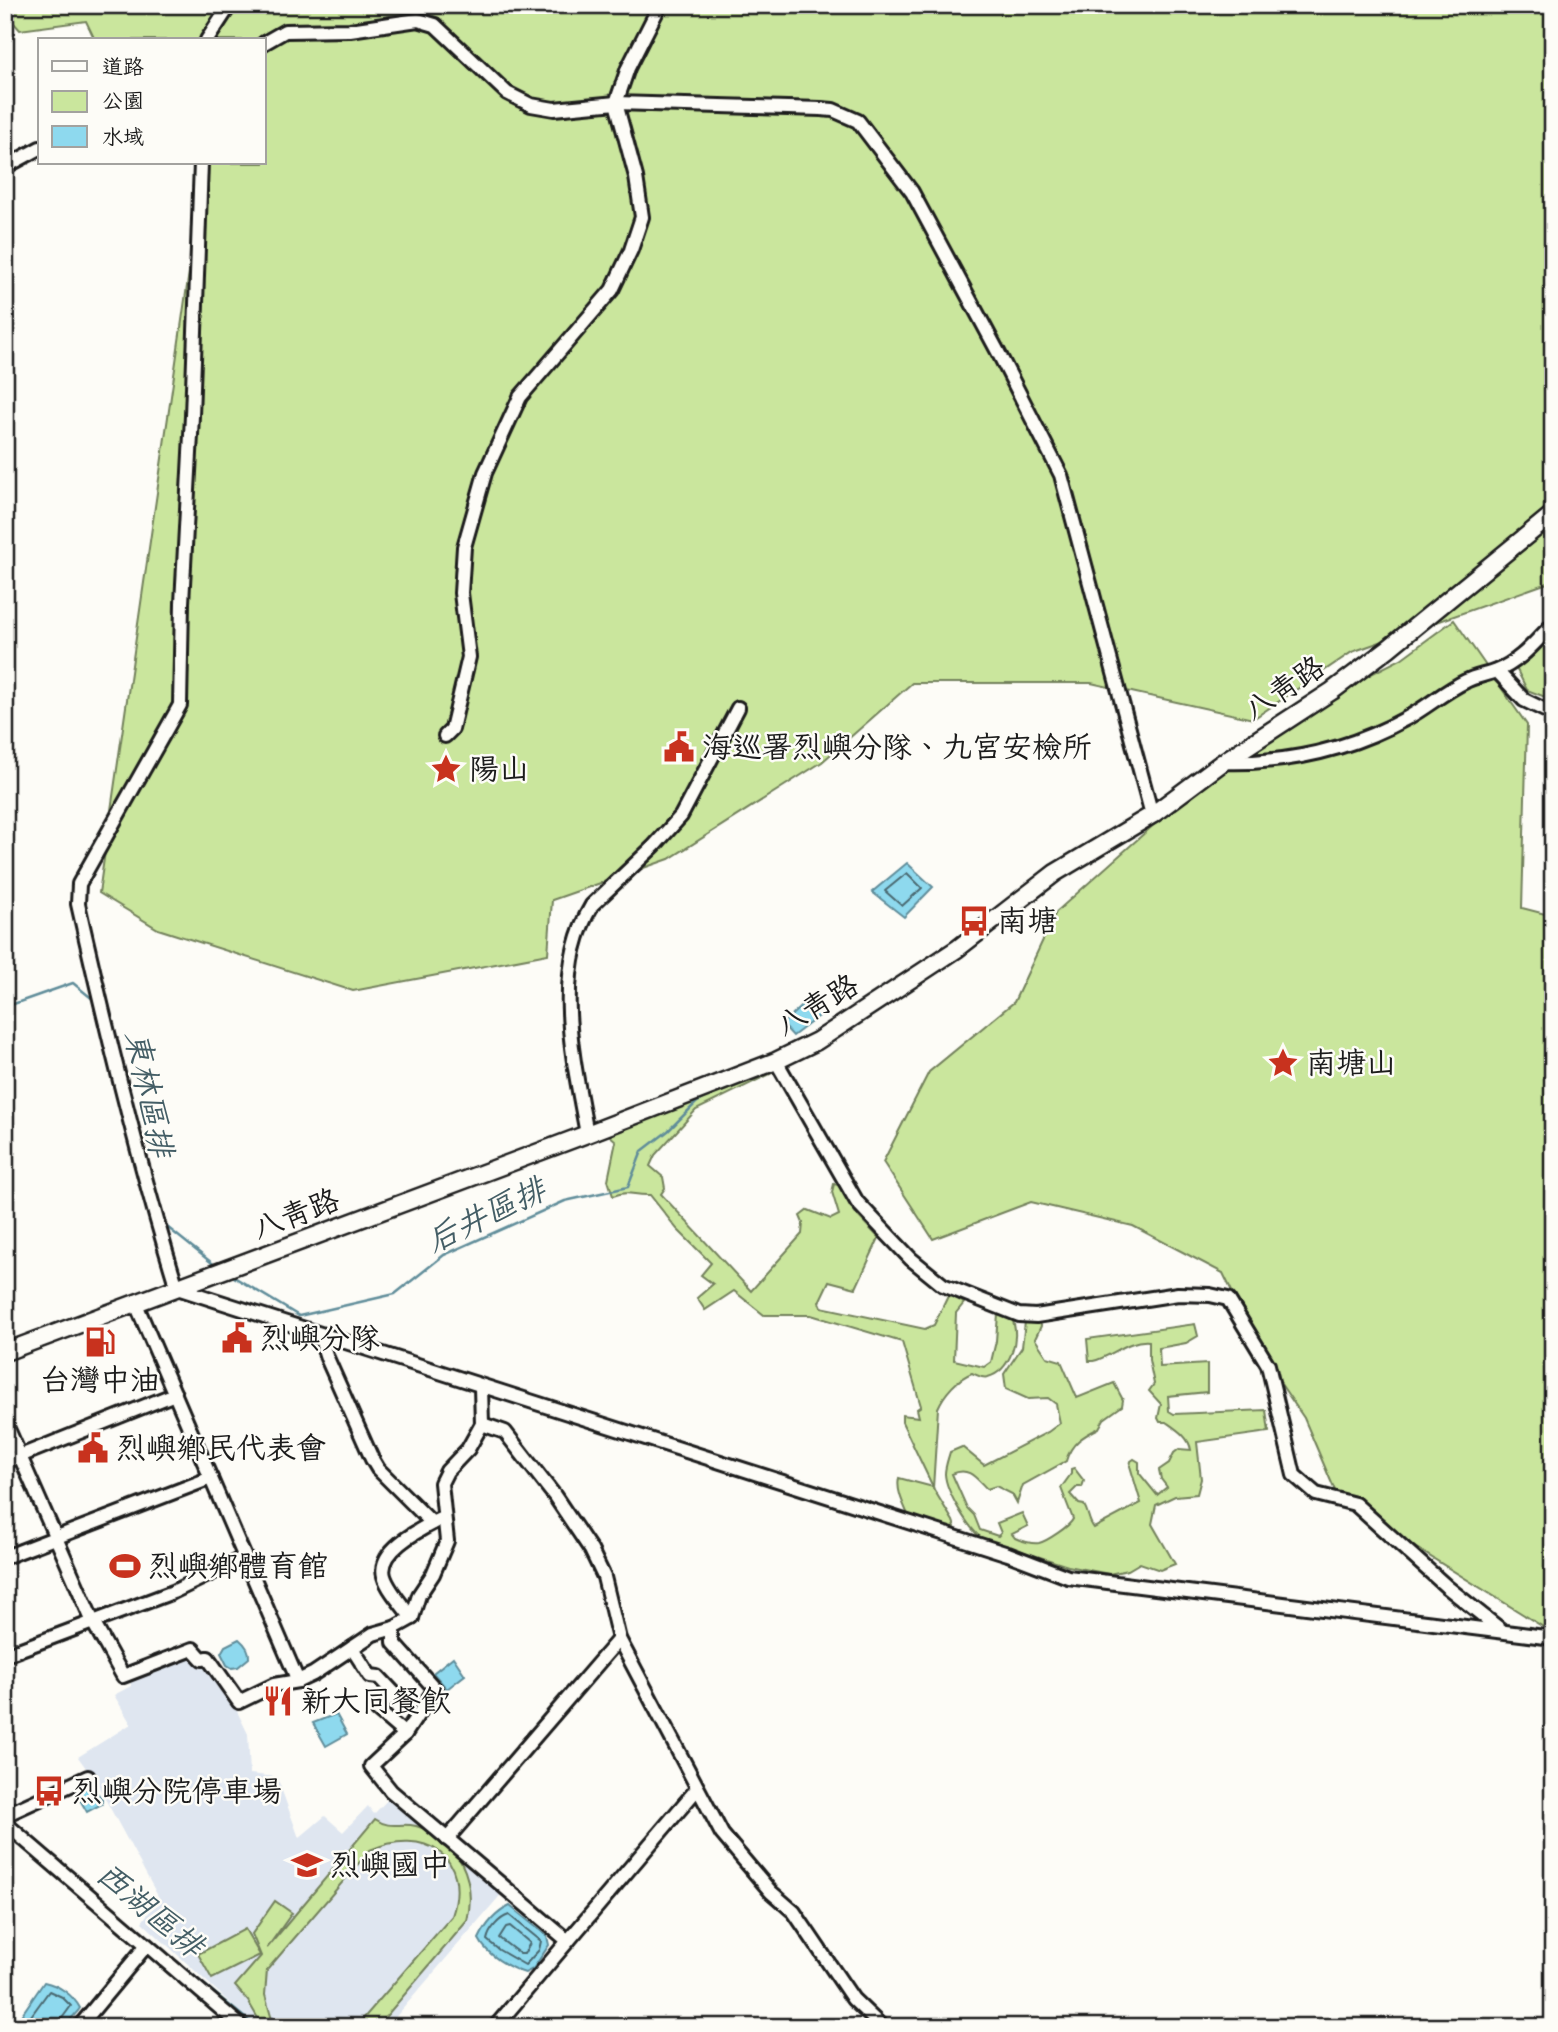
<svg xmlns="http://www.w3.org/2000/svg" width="1558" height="2032" font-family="Caveat,'LXGW WenKai TC',sans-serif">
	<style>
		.built { fill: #dfe6f0 }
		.green { fill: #cae69d; stroke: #73815c; stroke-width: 2 }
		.water { fill: #8ed9ee; stroke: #608d9a; stroke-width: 2 }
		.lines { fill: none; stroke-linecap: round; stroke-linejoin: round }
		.shore { stroke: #4a6870; stroke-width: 2 }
		.stream { stroke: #608d9a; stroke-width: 2.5 }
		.minor-casing { stroke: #1c1c1c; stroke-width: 18 }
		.major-casing { stroke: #1c1c1c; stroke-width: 21 }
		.minor { stroke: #fdfcf7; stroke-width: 12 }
		.major { stroke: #fdfcf7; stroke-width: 16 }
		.labels { text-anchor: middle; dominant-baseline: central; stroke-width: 5; stroke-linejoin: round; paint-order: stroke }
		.street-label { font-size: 30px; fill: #1c1c1c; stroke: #fdfcf7 }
		.poi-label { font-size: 30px; fill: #1c1c1c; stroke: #fdfcf7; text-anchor: start }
		.water-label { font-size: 32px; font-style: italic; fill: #445e66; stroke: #fdfcf7 }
	</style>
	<rect width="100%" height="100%" fill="#fdfcf7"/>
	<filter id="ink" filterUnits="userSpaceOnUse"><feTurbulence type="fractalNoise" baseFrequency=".0143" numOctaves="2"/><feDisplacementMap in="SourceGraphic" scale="14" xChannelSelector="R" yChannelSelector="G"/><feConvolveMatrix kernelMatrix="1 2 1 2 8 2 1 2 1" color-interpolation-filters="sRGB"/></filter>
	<g filter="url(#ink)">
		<path class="built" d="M191 1658 194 1662H206L233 1703 248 1734 250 1774 277 1777 299 1838 325 1816 343 1832 368 1806 374 1814 392 1795 504 1891 387 2027H256L142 1922 159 1898 96 1782 78 1757 131 1724 114 1695 131 1686 130 1680Z"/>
		<g class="green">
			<path d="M5 5H1553V581L1352 652 1253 719 1091 683H912L822 762 669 859 552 900 548 954 353 991 158 929 99 893 198 210 201 163H264V40H95L86 21 20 30 5 13Z"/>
			<path d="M1454 620 1527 725 1522 908 1553 916V1119L1550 1121 1553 1123V1633L1339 1500 1304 1418 1268 1365 1223 1273 1133 1226 1031 1202 933 1239 883 1162 929 1072 1014 1002 1056 912 1176 805 1308 706 1401 659Z"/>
			<path d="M1553 631V700L1527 690 1515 666 1530 656Z"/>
			<path d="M769 1071 772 1073 696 1110 655 1155 650 1166 663 1177 665 1188 661 1194 751 1291 802 1234 803 1223 800 1216 808 1210 831 1219 839 1215 832 1192 834 1184 842 1186 856 1214 879 1238 856 1288 829 1281 819 1302 821 1307 925 1329 934 1325 949 1294 964 1303 956 1313 954 1360 984 1367 991 1362 996 1341 998 1314 1012 1319C1021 1338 1010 1371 988 1377 982 1379 977 1375 972 1373 958 1378 944 1394 938 1408L933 1488 953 1521 955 1527 952 1530 909 1517C904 1505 896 1491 899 1478L933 1487 902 1422V1415L919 1417 917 1409 921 1406 902 1342 811 1315H764L734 1291 705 1310 697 1298 713 1284 701 1275 711 1263 677 1229 650 1195C633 1196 630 1190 613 1196L608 1180 616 1141 608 1134Z"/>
			<path d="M1031 1320 1040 1322 1041 1326 1035 1339 1047 1357 1061 1361 1077 1398 1114 1383 1123 1400 1122 1406 1104 1419 1099 1428C1083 1436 1071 1443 1066 1461L1023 1485 1017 1503 1012 1494 996 1486 987 1489C976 1478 969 1466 952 1474L967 1508 974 1515 980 1530 998 1536 1001 1533 997 1523 1022 1513 1028 1526 1012 1534 1015 1538C1021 1541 1032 1544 1039 1543 1047 1541 1070 1526 1073 1519L1061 1488 1071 1474V1469L1074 1468 1084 1481 1082 1487H1077L1070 1494 1079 1504 1084 1505C1089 1513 1088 1521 1094 1528L1141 1503 1130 1466 1131 1461 1134 1459 1139 1462V1473L1157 1495 1167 1487 1161 1479 1159 1470 1169 1463 1174 1453 1179 1449 1191 1450C1189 1437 1176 1429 1166 1422H1160L1158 1418 1161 1404 1149 1391 1154 1384 1149 1360V1341C1128 1339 1111 1357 1093 1361H1089L1087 1339 1195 1324 1198 1336 1186 1343 1159 1348 1160 1367 1207 1364V1392L1168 1396 1169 1411 1174 1414 1266 1410 1269 1432 1197 1442 1201 1479 1197 1494 1175 1496 1156 1505 1152 1524 1175 1564 1160 1570 1140 1563 1128 1570 1109 1574 1068 1566 981 1538C968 1527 946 1492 945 1474 945 1467 948 1459 950 1452L962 1447 984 1465 1048 1432 1060 1423 1056 1404 1048 1398 1028 1399 1006 1389 1004 1374 1022 1347 1025 1322Z"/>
			<path d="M375 1819C391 1830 399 1822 416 1826 459 1838 477 1881 467 1921L377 2027H356L452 1916C472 1856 424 1826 370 1850L267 1970 265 1995 274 2027H263L248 2001 235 1986 261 1956 252 1934 275 1901 292 1913 267 1948Z"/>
			<path d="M245 1929 260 1955 212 1979 198 1954Z"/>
		</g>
		<g class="water">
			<path d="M907 863 933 887 904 917 872 892Z"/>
			<path d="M811 997 823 1013 793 1036 782 1024Z"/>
			<path d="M239 1639C245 1644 250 1650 249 1658L238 1667 232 1668 227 1665 221 1653 225 1646Z"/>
			<path d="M453 1657 465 1675 447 1689 433 1673Z"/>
			<path d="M336 1714 347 1734 326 1746 313 1723Z"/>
			<path d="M91 1785 102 1799V1804L87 1812 76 1793Z"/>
			<path d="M510 1906 547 1936 549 1945 533 1969 525 1973C509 1968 487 1955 479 1939 486 1924 495 1913 510 1906Z"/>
			<path d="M44 1982C59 1985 73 1995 80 2008L78 2011 64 2027H17L16 2023Z"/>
		</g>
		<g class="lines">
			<g class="shore">
				<path d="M907 873 922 888 902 906 885 891Z"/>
				<path d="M509 1915 541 1941 539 1950 525 1965 499 1950 487 1940C489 1930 499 1918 509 1915Z"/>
				<path d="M510 1926 530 1943 524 1954H520L499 1938 506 1927Z"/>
				<path d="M23 2027 49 1991 62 1997 71 2006 60 2021V2027"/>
			</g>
			<g class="stream">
				<path d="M5 1007 73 983 95 1001"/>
				<path d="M162 1215 167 1227 217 1267"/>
				<path d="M229 1274 299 1316 395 1294 444 1255 565 1201 628 1187 642 1151 668 1131 696 1103 711 1094"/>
				<path d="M160 1948 256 2027"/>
			</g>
			<g class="minor-casing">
				<g id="minor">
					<path d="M207 40 230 5"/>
					<path d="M264 43 285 31 350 30 418 20 435 25 507 93 531 105 554 109 616 103 821 109 833 110 858 121 912 192 997 350 1061 475 1152 815"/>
					<path d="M201 163 192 416 182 603 180 705 79 884 78 904C107 1033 138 1162 177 1288L1008 1554 1068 1577 1553 1638"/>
					<path d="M5 167 40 148"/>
					<path d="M1497 671 1524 700 1553 714"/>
					<path d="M445 736 452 729 469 657 461 593 464 547 485 473 520 397 612 290 631 250 642 217 636 177 616 103 628 68 660 5"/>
					<path d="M1223 762C1288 764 1349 750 1407 718 1427 707 1445 691 1466 681 1475 676 1486 675 1496 671 1520 662 1536 641 1553 624"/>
					<path d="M776 1061 857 1202 911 1259 943 1285 1019 1315 1036 1316 1178 1294 1210 1295 1228 1299 1268 1365 1294 1475 1316 1494 1355 1504 1447 1587 1501 1630"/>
					<path d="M587 1134C574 1062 551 973 592 905L654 846 681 816 738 708"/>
					<path d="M136 1304 298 1681"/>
					<path d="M320 1336 327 1358 372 1459 378 1469 432 1523"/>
					<path d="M5 1422 93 1622 123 1676 193 1649 202 1659 208 1658 239 1702 274 1685 298 1681 313 1674 373 1634 394 1628 412 1618 419 1595 433 1574 447 1541 441 1483 447 1471 468 1449 482 1424 481 1387"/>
					<path d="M482 1424 505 1432 554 1495 591 1550 604 1577 619 1639 722 1834 771 1892 794 1912 853 1999 882 2027"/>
					<path d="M5 1462 175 1394"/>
					<path d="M5 1557 211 1478"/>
					<path d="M412 1618C403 1606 388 1590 384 1576 377 1550 421 1529 440 1519"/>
					<path d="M394 1628V1643L435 1689 405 1734 371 1766 391 1791 568 1941"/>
					<path d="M352 1648 370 1676 379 1677 394 1693 377 1710 405 1734"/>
					<path d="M5 1655 173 1592 245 1557"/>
					<path d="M5 1815 88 1777"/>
					<path d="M5 1823 242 2027"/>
					<path d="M447 1839 619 1639"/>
					<path d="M79 2027 146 1946"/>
					<path d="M495 2027 697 1789"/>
				</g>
			</g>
			<g class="major-casing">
				<path id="major" d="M5 1352 587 1134 776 1061 817 1041 957 949 1055 873 1152 815 1223 762 1332 691 1389 648 1553 514"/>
			</g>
			<use href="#minor" class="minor"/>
			<use href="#major" class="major"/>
		</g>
	</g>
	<defs>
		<g id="civic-bare" transform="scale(2.415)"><path d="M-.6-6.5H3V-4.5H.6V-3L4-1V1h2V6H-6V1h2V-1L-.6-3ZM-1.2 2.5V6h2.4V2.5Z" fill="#c8321e" stroke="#fdfcf7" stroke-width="2.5" paint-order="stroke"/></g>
		<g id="sight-bare" transform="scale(2.415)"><path d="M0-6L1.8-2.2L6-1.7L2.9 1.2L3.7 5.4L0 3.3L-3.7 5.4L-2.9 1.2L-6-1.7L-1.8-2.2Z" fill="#c8321e" stroke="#fdfcf7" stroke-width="2.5" paint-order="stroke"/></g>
		<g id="bus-bare" transform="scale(2.415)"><path d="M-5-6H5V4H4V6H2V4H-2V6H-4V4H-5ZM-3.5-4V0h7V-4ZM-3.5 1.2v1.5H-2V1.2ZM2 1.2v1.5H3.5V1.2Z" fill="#c8321e" stroke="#fdfcf7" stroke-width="2.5" paint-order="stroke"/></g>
		<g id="fuel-bare" transform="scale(2.415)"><path d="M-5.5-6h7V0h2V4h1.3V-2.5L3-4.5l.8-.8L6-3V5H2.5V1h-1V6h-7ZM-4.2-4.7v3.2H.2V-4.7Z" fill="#c8321e" stroke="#fdfcf7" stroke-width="2.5" paint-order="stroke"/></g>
		<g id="stadium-bare" transform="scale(2.415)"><path d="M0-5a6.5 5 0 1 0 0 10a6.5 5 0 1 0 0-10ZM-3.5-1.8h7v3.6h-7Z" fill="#c8321e" stroke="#fdfcf7" stroke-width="2.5" paint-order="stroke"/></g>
		<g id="restaurant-bare" transform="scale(2.415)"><path d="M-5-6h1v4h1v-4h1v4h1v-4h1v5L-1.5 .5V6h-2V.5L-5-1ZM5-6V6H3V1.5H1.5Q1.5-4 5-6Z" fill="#c8321e" stroke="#fdfcf7" stroke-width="2.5" paint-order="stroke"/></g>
		<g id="school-bare" transform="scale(2.415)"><path d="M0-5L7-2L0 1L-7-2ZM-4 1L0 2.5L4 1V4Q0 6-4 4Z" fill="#c8321e" stroke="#fdfcf7" stroke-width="2.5" paint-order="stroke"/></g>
	</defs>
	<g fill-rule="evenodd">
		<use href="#civic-bare" x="679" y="747"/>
		<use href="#sight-bare" x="446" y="769"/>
		<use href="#bus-bare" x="974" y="921"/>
		<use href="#sight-bare" x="1283" y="1063"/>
		<use href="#civic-bare" x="237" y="1338"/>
		<use href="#fuel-bare" x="100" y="1342"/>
		<use href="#civic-bare" x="93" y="1448"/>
		<use href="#stadium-bare" x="125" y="1566"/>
		<use href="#restaurant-bare" x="278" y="1701"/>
		<use href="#bus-bare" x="49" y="1791"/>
		<use href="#school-bare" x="307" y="1865"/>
	</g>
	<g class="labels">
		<g class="street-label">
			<text transform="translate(1284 688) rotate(-34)">八青路</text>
			<text transform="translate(817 1005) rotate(-31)">八青路</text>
			<text transform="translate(296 1214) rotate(-21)">八青路</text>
		</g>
		<g class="poi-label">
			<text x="702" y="747">海巡署烈嶼分隊、九宮安檢所</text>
			<text x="469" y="769">陽山</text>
			<text x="997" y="921">南塘</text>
			<text x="1306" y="1063">南塘山</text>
			<text x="260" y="1338">烈嶼分隊</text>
			<text x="100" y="1380" text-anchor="middle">台灣中油</text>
			<text x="116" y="1448">烈嶼鄉民代表會</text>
			<text x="148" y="1566">烈嶼鄉體育館</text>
			<text x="301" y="1701">新大同餐飲</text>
			<text x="72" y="1791">烈嶼分院停車場</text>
			<text x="330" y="1865">烈嶼國中</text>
		</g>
		<g class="water-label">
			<text transform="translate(149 1094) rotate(78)">東林區排</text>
			<text transform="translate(486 1215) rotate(-26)">后井區排</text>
			<text transform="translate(150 1910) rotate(40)">西湖區排</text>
		</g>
	</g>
	<rect width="1558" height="2032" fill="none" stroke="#fdfcf7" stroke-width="28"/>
	<rect x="14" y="14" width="1530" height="2004" fill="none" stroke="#1c1c1c" stroke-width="2.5" filter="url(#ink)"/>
	<rect x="38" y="38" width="228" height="126" fill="#fdfcf7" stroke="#a3a29f" stroke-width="2"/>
	<rect x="52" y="61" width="35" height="10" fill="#fdfcf7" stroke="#a3a29f" stroke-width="2"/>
	<text x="102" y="74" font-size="21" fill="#1c1c1c">道路</text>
	<rect x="52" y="91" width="35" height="21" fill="#cae69d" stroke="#a3a29f" stroke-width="2"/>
	<text x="102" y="108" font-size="21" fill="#1c1c1c">公園</text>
	<rect x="52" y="126" width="35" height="21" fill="#8ed9ee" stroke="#a3a29f" stroke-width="2"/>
	<text x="102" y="144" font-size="21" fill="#1c1c1c">水域</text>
</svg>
